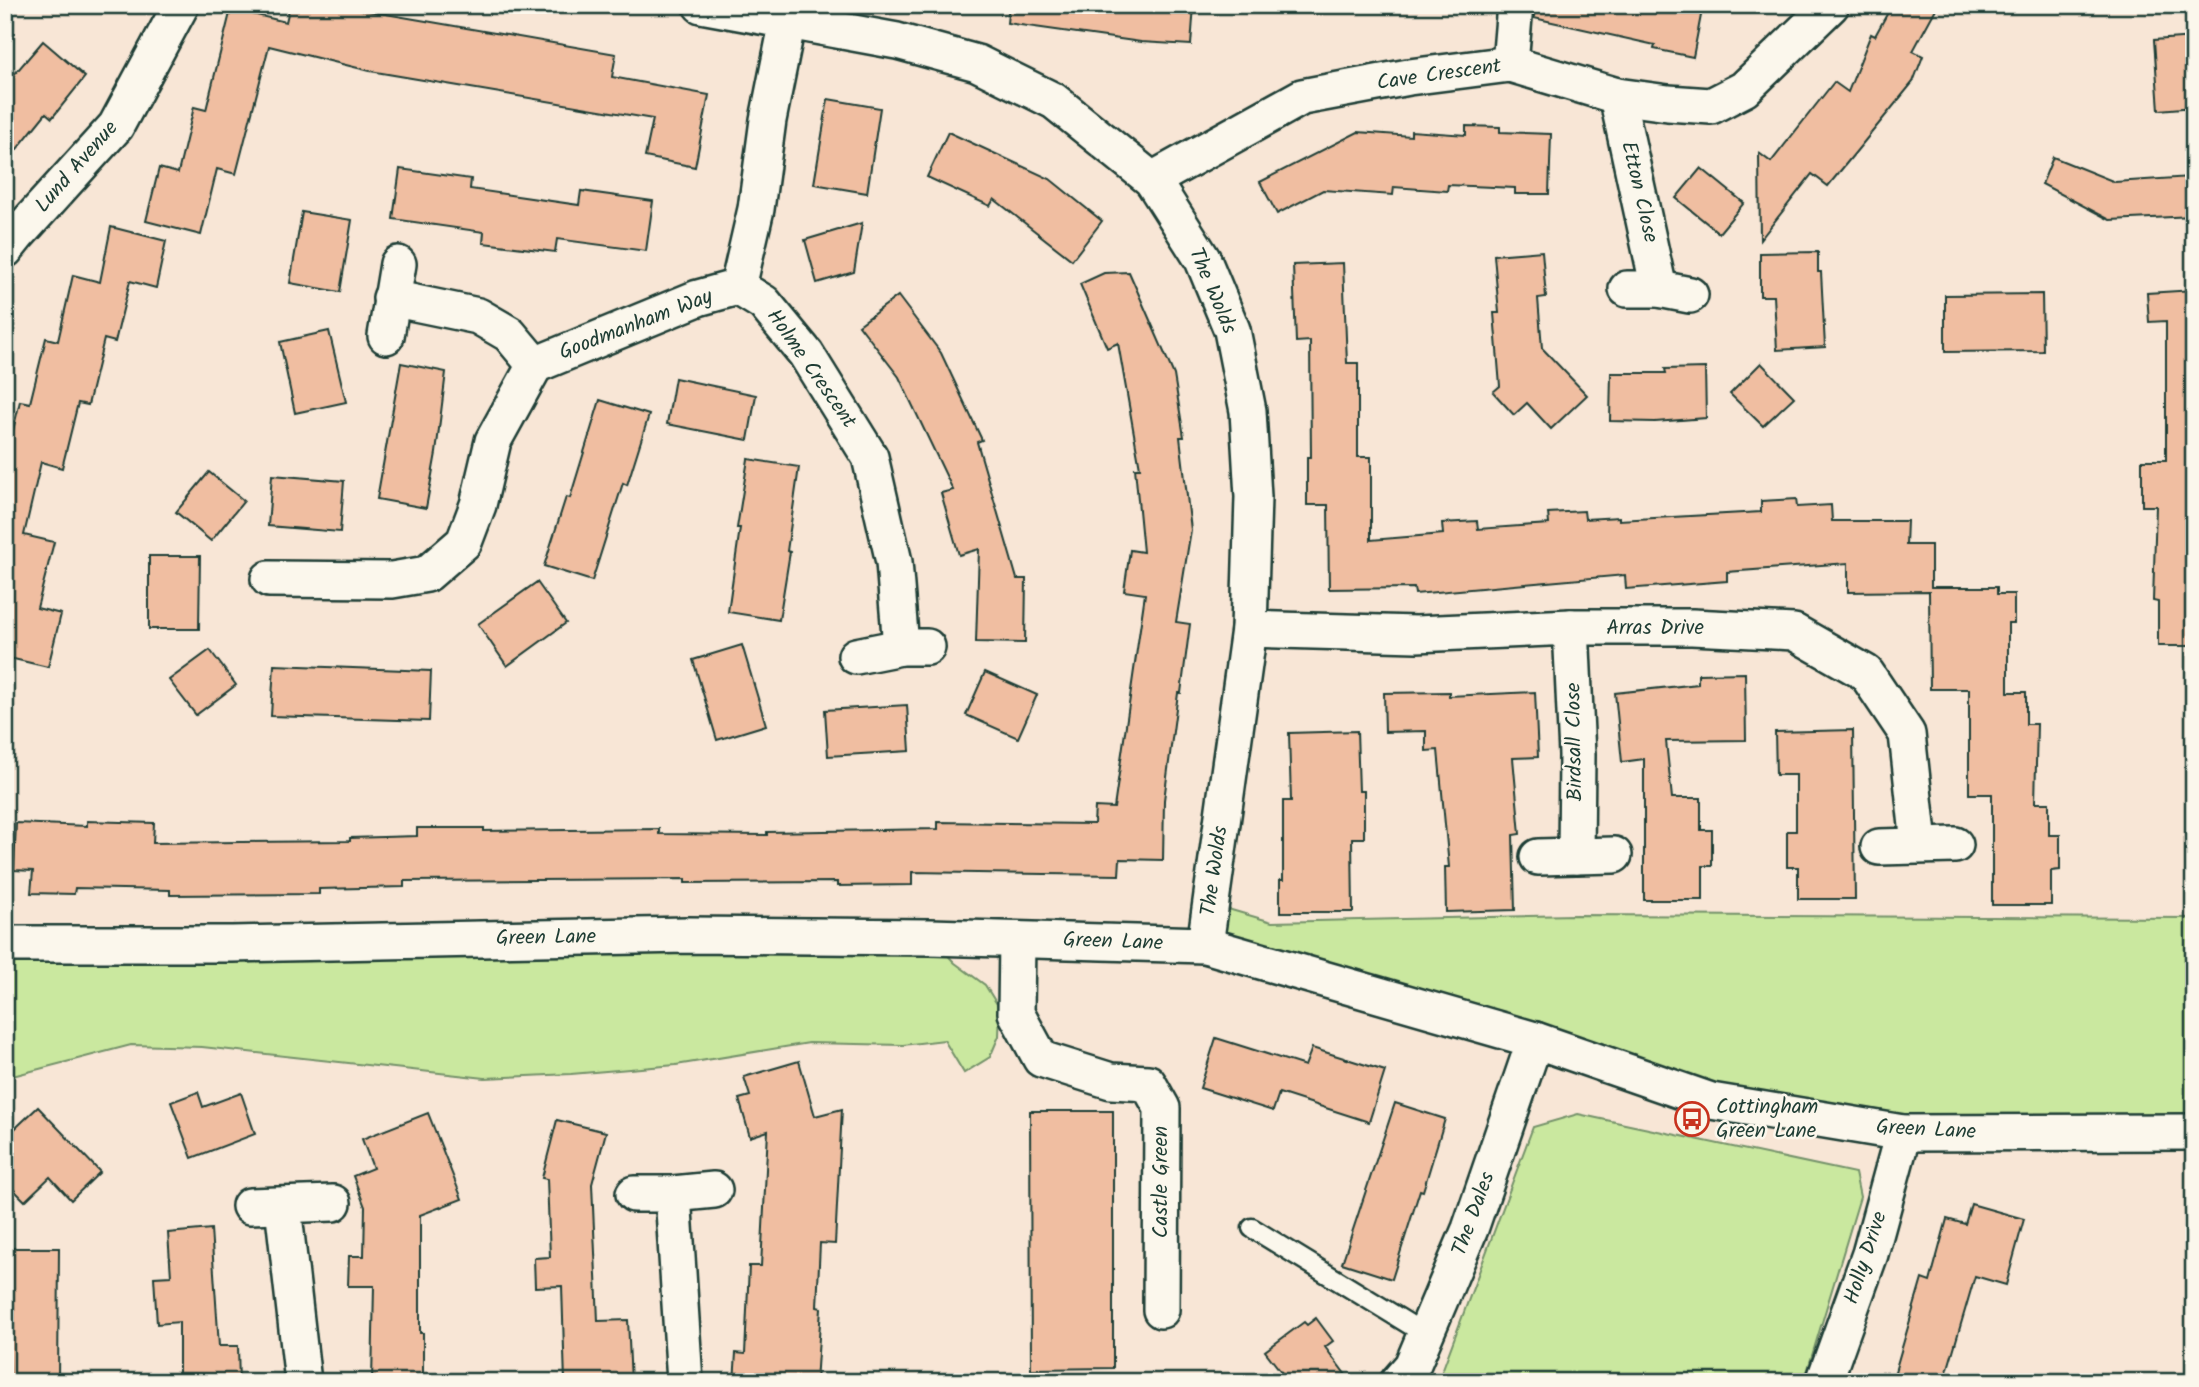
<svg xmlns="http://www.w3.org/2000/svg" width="2199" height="1387" font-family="Kalam,sans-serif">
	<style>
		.green { fill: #cae89f; stroke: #74926a; stroke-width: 2 }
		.building { fill: #f0bea1; stroke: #1f3d34; stroke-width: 2 }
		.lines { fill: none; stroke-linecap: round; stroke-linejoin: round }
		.lane-casing { stroke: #1f3d34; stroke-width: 23 }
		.street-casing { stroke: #1f3d34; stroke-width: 40 }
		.lane { stroke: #fbf7ec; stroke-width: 18 }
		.street { stroke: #fbf7ec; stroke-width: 35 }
		.labels { text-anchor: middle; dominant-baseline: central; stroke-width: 5; stroke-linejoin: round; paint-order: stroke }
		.street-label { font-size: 21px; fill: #1f3d34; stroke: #fbf7ec }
		.poi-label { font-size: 21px; fill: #1f3d34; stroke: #fbf7ec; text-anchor: start }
	</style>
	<rect width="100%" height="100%" fill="#f8e6d6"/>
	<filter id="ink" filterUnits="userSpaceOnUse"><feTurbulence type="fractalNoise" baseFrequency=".0143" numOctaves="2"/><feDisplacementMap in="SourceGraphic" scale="14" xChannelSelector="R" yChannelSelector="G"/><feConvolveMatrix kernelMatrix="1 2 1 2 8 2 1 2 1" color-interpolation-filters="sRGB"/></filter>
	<g filter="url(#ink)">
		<g class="green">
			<path d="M1211 904 1272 922 1575 915 2194 918V1132L1903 1133 1711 1101 1205 945Z"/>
			<path d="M930 937 955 963 985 985 1000 1009 999 1036 990 1057 964 1073 944 1040 903 1045 809 1043 676 1065 571 1074 485 1078 202 1047 131 1045 5 1078V944Z"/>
			<path d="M1578 1114 1855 1173 1860 1197 1804 1382H1438L1533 1127Z"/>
		</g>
		<g class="building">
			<path d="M290 5H334L616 54 612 77 709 95 695 167 645 157 653 119 370 71 269 46 236 174 217 169 201 235 146 221 159 168 178 173 194 107 206 110 231 9 286 22Z"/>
			<path d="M1009 5H1194L1191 45 1141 42 1007 23Z"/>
			<path d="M1535 5H1703L1693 57 1654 49 1655 45 1534 18Z"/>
			<path d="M1892 5H1938L1913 51 1923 56 1913 82 1828 186 1812 174 1760 240 1759 153 1771 162 1834 82 1848 92 1871 34 1875 36Z"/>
			<path d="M2194 37V107L2159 110 2154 40Z"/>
			<path d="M43 41 85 77 52 118 46 113 5 164V85Z"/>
			<path d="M828 99 880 108 867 193 814 184Z"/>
			<path d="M1466 126 1500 127V132L1551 134 1549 194H1515V188L1448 185 1447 191 1394 187 1393 195 1323 190 1277 214 1260 182 1358 132 1411 136V131L1466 135Z"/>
			<path d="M948 132 1050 179 1102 221 1072 260 994 199 990 206 927 177Z"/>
			<path d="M2053 157 2115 182 2190 177 2193 216 2110 220 2042 184Z"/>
			<path d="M1701 168 1744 203 1719 233 1676 198Z"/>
			<path d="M400 169 471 179 470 189 579 205 581 191 653 201 646 251 557 239 555 252 483 243 484 232 393 219Z"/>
			<path d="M302 212 352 220 340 292 290 283Z"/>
			<path d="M862 223 854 272 817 283 805 240Z"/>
			<path d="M111 227 166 241 156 288 130 281 115 342 104 339 88 405 78 403 62 468 41 462 24 535 54 542 37 608 61 614 48 667 5 657V464L20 401 30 403 46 338 58 341 73 275 100 282Z"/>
			<path d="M1542 251 1546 297 1538 298 1542 348 1587 395 1551 429 1527 403 1514 415 1493 392 1500 386 1494 313H1499L1494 255Z"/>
			<path d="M1818 252V272H1821L1825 347 1777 350 1774 296H1760V253Z"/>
			<path d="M1343 263 1347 363H1358V457H1371V540L1443 534 1442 523 1477 521 1478 529 1549 524 1548 513 1584 511 1585 519 1619 517V520L1761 512V501L1796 499 1797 507 1831 505 1832 521H1907L1906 545H1931V587H1997V594H2014V623H2008V692H2026V724H2037L2035 803H2049V835H2060V870L2051 871V905H1992V794H1969V689H1930L1929 591 1848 592V563L1727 572V581L1626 589 1625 575 1415 594 1414 588 1329 589 1328 505H1307V457H1311L1310 341 1296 342 1293 265Z"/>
			<path d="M1129 272 1174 375 1184 437H1180L1191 530 1176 622 1190 624 1181 693H1178L1164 800 1163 860 1120 859 1119 875 912 872V885L837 886V882L685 883V879L404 881V887L319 889V894L170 895V890L75 888 74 894 31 893 33 871 14 870 16 823 87 826V821L154 823 153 843 350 841V838L417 836V828H484V831L659 829V834L767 835V832L938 829V822L1094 824 1095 807 1114 808 1145 594 1124 591 1130 550 1143 552 1135 468H1140L1118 343 1107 348 1080 284 1104 273Z"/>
			<path d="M2194 290V519L2192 576H2194V646H2158V602L2153 601 2156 506H2142V460H2166V321L2149 322 2147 293Z"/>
			<path d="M2042 294 2043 351 1945 352V295Z"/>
			<path d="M898 296 941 353 982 440 977 442 1017 579H1026L1025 643 976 642 979 549 959 555 941 493 953 490 899 377 859 325Z"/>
			<path d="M329 331 346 402 295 413 280 342Z"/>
			<path d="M401 363 446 372 436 453 426 508 377 499Z"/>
			<path d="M1761 363 1794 397 1763 426 1730 394Z"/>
			<path d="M1705 368 1706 418 1655 422 1610 421 1611 373H1666L1665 369Z"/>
			<path d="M675 378 756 395 748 440 667 424Z"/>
			<path d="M600 400 649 415 627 485 623 483 592 581 544 566 566 497 570 498Z"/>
			<path d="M748 459 799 467 787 551 790 552 779 620 728 612 740 528H737Z"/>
			<path d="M209 472 244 501 211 541 176 512Z"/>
			<path d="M272 475 344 481 340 532 268 526Z"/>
			<path d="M149 556H200L199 629H149Z"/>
			<path d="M537 582 566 623 507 666 478 624Z"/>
			<path d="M742 645 766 725 717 740 693 660Z"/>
			<path d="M210 650 236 685 196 715 169 680Z"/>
			<path d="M274 665 431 671 429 721 271 716Z"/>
			<path d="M985 672 1037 695 1018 738 966 715Z"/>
			<path d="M1745 673 1746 740 1666 741 1672 798H1701V830H1712V866H1703V900H1644V759L1622 762 1615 693 1698 684V674Z"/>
			<path d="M1449 692V696L1535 692 1538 757 1513 758 1520 834 1513 835 1515 910 1446 912 1445 867H1449L1438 750 1426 751V731L1385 732 1384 693Z"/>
			<path d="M907 705 910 751 828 756 825 710Z"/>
			<path d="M1853 730 1855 899H1798V867H1787V831H1796V775H1776L1775 732Z"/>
			<path d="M1357 731 1359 791H1364V838H1352L1353 912H1280V880H1283V801H1291L1289 733Z"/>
			<path d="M1216 1038 1305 1066 1312 1048 1385 1071 1369 1122 1279 1093 1273 1111 1200 1088Z"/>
			<path d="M799 1061 815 1116 842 1109 835 1244 820 1243 817 1307 821 1308 816 1382H734L736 1353 745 1354 749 1266H761L768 1131 750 1137 739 1099 750 1096 744 1077Z"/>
			<path d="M198 1092 203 1107 241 1093 255 1134 192 1158 171 1102Z"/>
			<path d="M1395 1103 1445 1119 1423 1191 1420 1190 1392 1279 1342 1263Z"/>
			<path d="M38 1107 100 1172 71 1200 50 1177 25 1201 5 1181V1138Z"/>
			<path d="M1030 1111H1113V1368L1031 1369Z"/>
			<path d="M428 1113 462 1199 420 1215V1333H423V1382H372L374 1286H348L349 1256H364L365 1207 353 1176 373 1168 362 1139Z"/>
			<path d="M557 1120 606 1132 592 1184 598 1321 628 1320 631 1382H565L562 1286 535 1287 534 1258 550 1257 547 1179 542 1178Z"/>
			<path d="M1971 1204 2024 1219 2006 1285 1975 1276 1944 1382H1892L1922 1279 1930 1282 1947 1219 1965 1224Z"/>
			<path d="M211 1229 219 1346H238L239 1382H198V1375H179V1322L157 1324 154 1277 171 1276 168 1233Z"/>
			<path d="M5 1248H59L58 1382H10L8 1321H5Z"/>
			<path d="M1316 1318 1333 1341 1325 1347 1351 1382H1289L1265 1351 1304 1322 1307 1325Z"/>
		</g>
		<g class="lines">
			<g class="lane-casing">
				<path id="lane" d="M1252 1228 1425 1334"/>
			</g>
			<g class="street-casing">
				<g id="street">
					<path d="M701 5 897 41 977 63 1054 101 1152 180 1203 260 1232 330 1248 411 1253 497 1249 629 1205 945"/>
					<path d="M788 20 768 120 756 209 738 287 764 303 806 354 870 457 894 562 901 647"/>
					<path d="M1510 64 1515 5"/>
					<path d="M1617 96 1659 289"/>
					<path d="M1152 180 1302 97 1409 77 1510 64 1617 96 1668 103 1711 106 1744 89 1831 5"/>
					<path d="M5 250 17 235 116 126 181 5"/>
					<path d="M1627 289H1659L1690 295"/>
					<path d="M391 298 478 316 509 334 535 365"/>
					<path d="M386 336 398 264"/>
					<path d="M269 579 392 580 427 574 464 542 478 505 493 441 535 365 698 298 738 287"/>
					<path d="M1571 627 1577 755 1576 856"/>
					<path d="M1249 629 1416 634 1571 627H1692L1794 632 1866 673 1907 734 1919 844"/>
					<path d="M856 656 901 647H927"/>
					<path d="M1879 847 1955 845"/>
					<path d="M1538 857 1614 855"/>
					<path d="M1017 940 1016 1013 1041 1059 1111 1081 1148 1083 1162 1108 1161 1310"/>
					<path d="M5 944H232L687 935 930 937 1205 945 1535 1040 1711 1101 1903 1133 2194 1132"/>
					<path d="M634 1194H673L714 1190"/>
					<path d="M673 1194 685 1382"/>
					<path d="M250 1206 333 1203"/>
					<path d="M283 1206 303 1382"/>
					<path d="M1398 1382 1412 1366 1470 1229 1535 1040"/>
					<path d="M1824 1382 1870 1254 1903 1133"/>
				</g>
			</g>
			<use href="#lane" class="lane"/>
			<use href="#street" class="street"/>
		</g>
	</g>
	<defs>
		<g id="bus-ring" transform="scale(1.75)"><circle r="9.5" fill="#fbf7ec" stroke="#c8321e" stroke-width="1.5"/><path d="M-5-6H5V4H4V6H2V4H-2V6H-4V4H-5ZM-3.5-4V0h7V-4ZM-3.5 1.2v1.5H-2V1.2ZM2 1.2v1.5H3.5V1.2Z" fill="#c8321e"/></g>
	</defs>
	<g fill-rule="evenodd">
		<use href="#bus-ring" x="1692" y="1119"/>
	</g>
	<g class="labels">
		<g class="street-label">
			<text transform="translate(1439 75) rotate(-8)">Cave Crescent</text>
			<text transform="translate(77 167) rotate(-49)">Lund Avenue</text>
			<text transform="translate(1639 192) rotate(77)">Etton Close</text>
			<text transform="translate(1212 291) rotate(67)">The Wolds</text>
			<text transform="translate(636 325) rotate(-21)">Goodmanham Way</text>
			<text transform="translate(811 369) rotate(55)">Holme Crescent</text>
			<text x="1655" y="628">Arras Drive</text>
			<text transform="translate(1575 742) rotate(-91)">Birdsall Close</text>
			<text transform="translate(1215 871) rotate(-82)">The Wolds</text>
			<text transform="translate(546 938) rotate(-1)">Green Lane</text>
			<text transform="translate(1113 942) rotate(2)">Green Lane</text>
			<text transform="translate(1926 1130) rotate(3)">Green Lane</text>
			<text transform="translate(1161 1182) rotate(-90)">Castle Green</text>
			<text transform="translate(1474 1214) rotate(-70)">The Dales</text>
			<text transform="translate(1866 1258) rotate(-72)">Holly Drive</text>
		</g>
		<g class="poi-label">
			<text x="1716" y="1107">Cottingham<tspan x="1716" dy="24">Green Lane</tspan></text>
		</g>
	</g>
	<rect width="2199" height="1387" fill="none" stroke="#fbf7ec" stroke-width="28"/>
	<rect x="14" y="14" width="2171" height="1359" fill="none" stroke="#1f3d34" stroke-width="2.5" filter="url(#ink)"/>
</svg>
